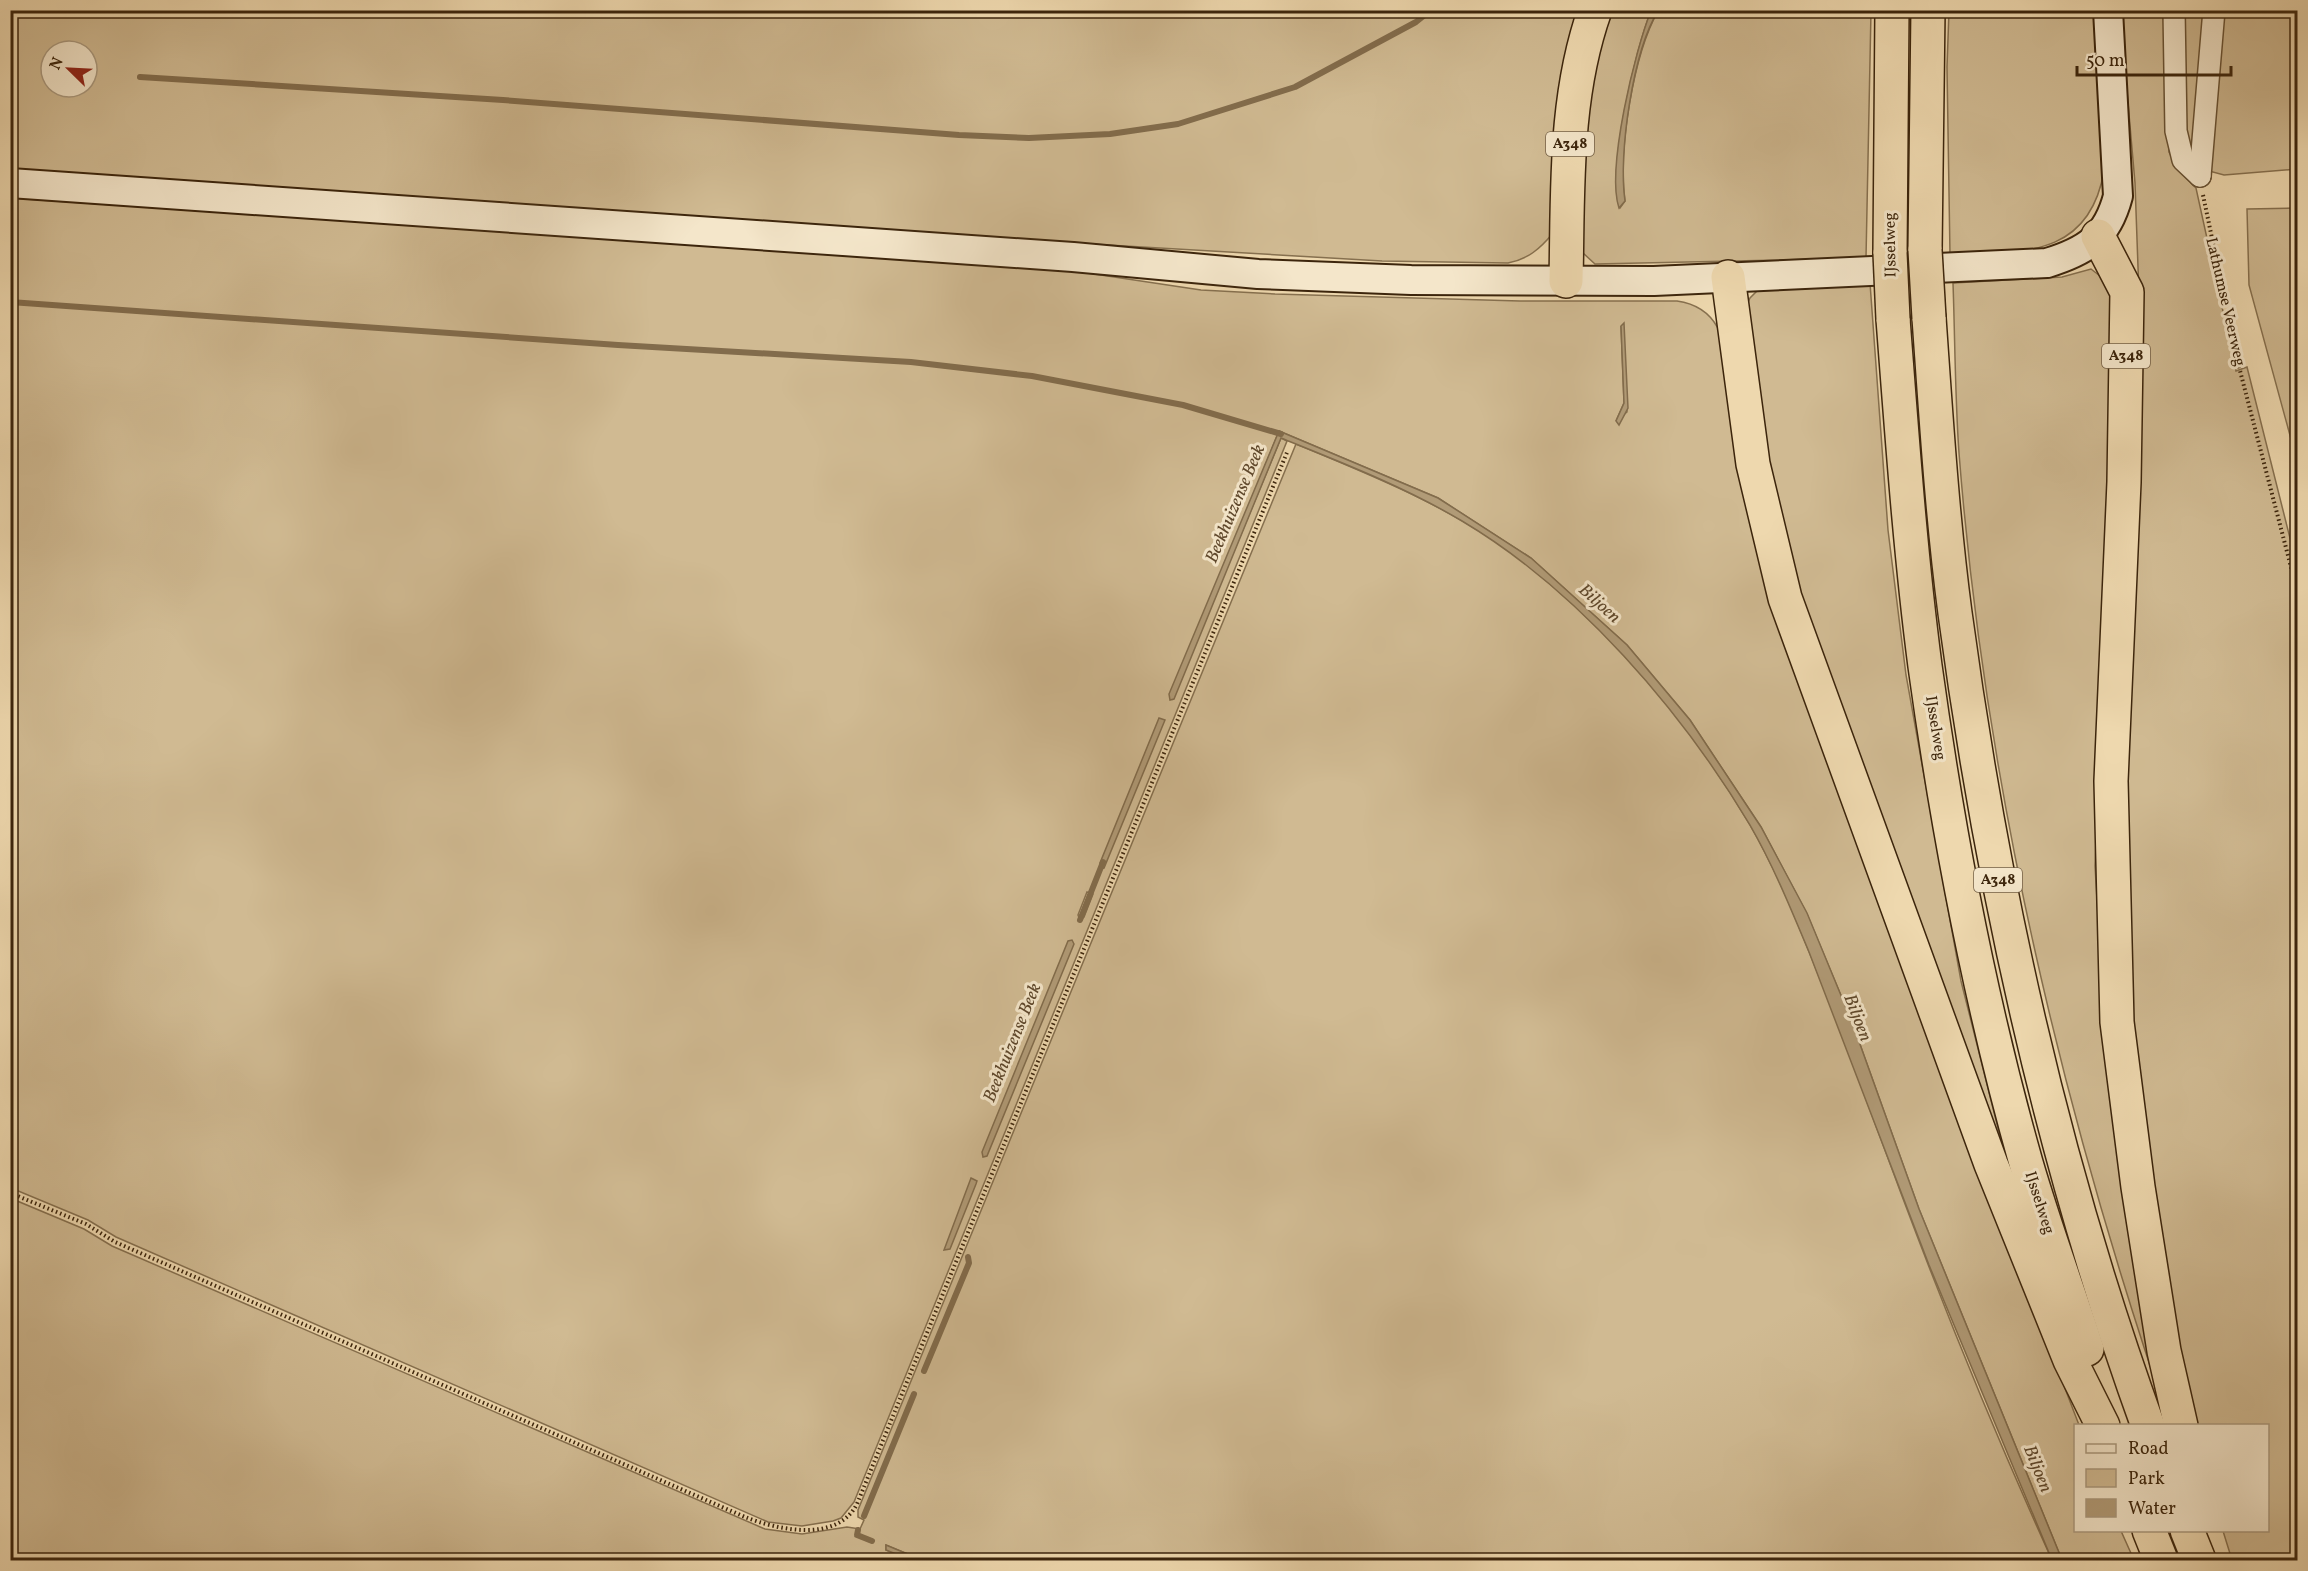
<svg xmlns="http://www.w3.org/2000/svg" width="2308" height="1571" font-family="Vollkorn,serif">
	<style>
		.green { fill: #d0ba92; stroke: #86704f; stroke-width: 1.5; fill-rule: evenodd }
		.water { fill: #b19b77; stroke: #826c4c; stroke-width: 1.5 }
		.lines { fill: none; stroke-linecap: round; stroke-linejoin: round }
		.stream { stroke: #826c4c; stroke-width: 6 }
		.minor-casing { stroke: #685234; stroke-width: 24 }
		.secondary-casing { stroke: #3c250c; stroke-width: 32 }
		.motorway-casing { stroke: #3c250c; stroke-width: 36 }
		.path { stroke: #3c250c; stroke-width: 4; stroke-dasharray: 1.5 3; stroke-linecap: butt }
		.minor { stroke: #f4e6ca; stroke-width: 21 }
		.secondary { stroke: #f4e6ca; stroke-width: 28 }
		.motorway { stroke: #eed8ae; stroke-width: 33 }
		.motorway-bridge-casing { stroke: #3c250c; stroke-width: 36; stroke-linecap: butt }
		.motorway-bridge { stroke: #eed8ae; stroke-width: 33 }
		.labels { text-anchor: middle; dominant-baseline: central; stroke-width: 6; stroke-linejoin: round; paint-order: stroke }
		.shield { fill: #f4e6ca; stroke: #735f45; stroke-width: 1.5 }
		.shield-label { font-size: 15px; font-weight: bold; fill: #3c250c }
		.street-label { font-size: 16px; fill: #3c250c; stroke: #f4e6ca }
		.water-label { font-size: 18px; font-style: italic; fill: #5f482c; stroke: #f4e6ca }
	</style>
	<rect width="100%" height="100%" fill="#eed8ae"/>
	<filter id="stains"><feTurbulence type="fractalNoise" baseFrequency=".00333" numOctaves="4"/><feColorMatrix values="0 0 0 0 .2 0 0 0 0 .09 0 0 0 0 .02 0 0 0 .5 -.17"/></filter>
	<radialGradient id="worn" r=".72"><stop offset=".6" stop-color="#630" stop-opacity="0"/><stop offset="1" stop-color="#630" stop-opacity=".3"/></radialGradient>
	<g class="green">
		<path d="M10 11H1583L1553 233C1540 249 1528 259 1508 263L1382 261 1073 243 11 170ZM51 51H87V87H51Z"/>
		<path d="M1604 11H1651C1636 47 1606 173 1620 208L1625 201C1618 150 1633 56 1658 11H1871L1866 258 1595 264 1583 253 1578 161Z"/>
		<path d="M1949 11H2095L2104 171C2089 259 2020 252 1950 255L1947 67Z"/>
		<path d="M2120 11H2164L2169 152 2179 171 2196 188 2236 371 2247 367 2297 566V1560H2232L2223 1531 2268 1530V1426L2195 1425 2174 1331 2132 1077 2123 893 2141 351 2135 183Z"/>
		<path d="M2183 11H2210L2196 152 2191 153 2185 128Z"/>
		<path d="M2219 11H2297V169L2224 175 2209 171Z"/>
		<path d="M10 198 1054 268 1201 290 1275 294 1520 301H1677C1719 307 1725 340 1730 376L1970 1140 2079 1425 2076 1426V1530L2121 1531 2134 1560H2062L1919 1209 1852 1022 1807 914 1761 827 1690 720 1627 645 1531 558 1438 498 1279 431 1172 700 1281 438 1287 441 854 1502 841 1518 833 1521 802 1526 768 1522 116 1237 88 1220 11 1188ZM1621 326 1627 412 1616 421 1624 403ZM1087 892 1093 894 1084 917 1080 920 1078 915Z"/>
		<path d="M2297 208H2298L2297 461 2249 285 2247 209Z"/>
		<path d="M2091 269 2113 286V369L2095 866 2106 1050 2170 1425C2062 1111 1985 785 1959 453 1955 397 1955 339 1953 283L2062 277Z"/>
		<path d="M1870 283 1888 530 1906 675 1961 981 2004 1152 1778 537 1744 311 1750 298 1760 288Z"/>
		<path d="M1296 444C1376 477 1457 509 1526 564 1614 635 1693 727 1750 825 1778 873 1799 926 1820 979 1848 1050 1875 1123 1902 1196 1948 1319 1998 1441 2052 1560H922L886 1545V1550L911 1560H11L10 1198 84 1229 112 1246 765 1529 802 1534 847 1527 860 1529 864 1520 858 1517V1510Z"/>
	</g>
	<g class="water">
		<path d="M1651 11H1658C1633 51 1618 154 1625 201L1619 208C1606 169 1635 50 1651 11Z"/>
		<path d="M1624 323 1628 408 1619 425 1616 421 1624 403 1621 326Z"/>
		<path d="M1279 431 1438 498 1531 558 1627 645 1690 720 1761 827 1807 913 1852 1022 1919 1209 2062 1560H2052L1929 1265 1809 952C1791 909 1773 865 1750 825 1681 710 1578 590 1462 521 1405 487 1343 463 1281 438L1174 699 1170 700 1169 694Z"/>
		<path d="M1159 718 1165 720 1104 868 1100 869V863Z"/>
		<path d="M1072 940 1074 944 987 1156 983 1157 982 1152 1068 941Z"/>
		<path d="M971 1178 977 1181 976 1184 950 1249 944 1250Z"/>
		<path d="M886 1545 922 1560H911L886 1550Z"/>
	</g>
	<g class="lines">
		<g class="stream">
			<path d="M140 77 503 100 959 135 1029 138 1110 134 1178 124 1295 87 1416 22 1431 10"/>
			<path d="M10 302 618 345 911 362 1032 376 1183 405 1281 434"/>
			<path d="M1080 920 1103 862"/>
			<path d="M924 1371 969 1263 968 1257"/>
			<path d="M864 1516 914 1394"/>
			<path d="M858 1530 857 1535 872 1541"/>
		</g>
		<g class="minor-casing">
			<g id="minor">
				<path d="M2174 10 2176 131 2183 160 2200 176"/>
				<path d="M2200 176 2214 10"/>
			</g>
		</g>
		<g class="secondary-casing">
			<path id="secondary" d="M10 183 1073 257 1258 274 1411 280 1654 281 2047 263C2086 251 2107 238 2118 196L2108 10"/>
		</g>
		<g class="motorway-casing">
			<g id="motorway">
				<path d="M2098 236 2127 292 2124 482 2111 781 2117 1022 2138 1187 2164 1351 2181 1426"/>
				<path d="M1925 250 1928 10"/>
				<path d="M1890 253 1892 10"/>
				<path d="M1728 277 1753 464 1785 598 1991 1164 2070 1360 2103 1426"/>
				<path d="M1566 281C1568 190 1564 97 1595 10"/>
				<path d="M1929 318C1936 416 1942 515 1955 613 1992 889 2053 1164 2148 1426"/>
				<path d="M1893 319C1902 435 1910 551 1925 666 1948 833 1980 1001 2026 1163 2044 1225 2067 1287 2087 1349"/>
				<path d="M2149 1530 2161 1560"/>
				<path d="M2187 1530 2199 1560"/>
			</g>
		</g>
		<g class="path">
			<path d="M2203 195 2238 363 2298 594"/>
			<path d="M10 1193 86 1224 115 1242 745 1517C778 1530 837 1543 857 1504L1288 450"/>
		</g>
		<use href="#minor" class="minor"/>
		<use href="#secondary" class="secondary"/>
		<use href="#motorway" class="motorway"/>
		<g class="motorway-bridge-casing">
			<g id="motorway-bridge">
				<path d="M1925 250 1929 318"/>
				<path d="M1890 253 1893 319"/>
			</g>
		</g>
		<use href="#motorway-bridge" class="motorway-bridge"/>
	</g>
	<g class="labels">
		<g class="shield">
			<rect x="1546" y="132" width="48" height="24" rx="4.5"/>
			<rect x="2102" y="344" width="48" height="24" rx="4.5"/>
			<rect x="1974" y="868" width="48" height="24" rx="4.5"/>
		</g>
		<g class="shield-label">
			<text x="1570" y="144">A348</text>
			<text x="2126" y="356">A348</text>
			<text x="1998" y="880">A348</text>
		</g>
		<g class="street-label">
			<text transform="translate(1891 245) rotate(-91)">IJsselweg</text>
			<text transform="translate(2225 302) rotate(77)">Lathumse Veerweg</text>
			<text transform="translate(1935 728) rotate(81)">IJsselweg</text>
			<text transform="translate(2039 1203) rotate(72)">IJsselweg</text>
		</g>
		<g class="water-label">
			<text transform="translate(1236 504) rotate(-67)">Beekhuizense Beek</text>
			<text transform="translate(1599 604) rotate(42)">Biljoen</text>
			<text transform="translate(1857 1018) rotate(69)">Biljoen</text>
			<text transform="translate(1013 1043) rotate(-68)">Beekhuizense Beek</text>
			<text transform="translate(2037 1469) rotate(68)">Biljoen</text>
		</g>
	</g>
	<rect width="2308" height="1571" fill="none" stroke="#eed8ae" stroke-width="36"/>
	<rect x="12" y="12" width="2284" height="1547" fill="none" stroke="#3c250c" stroke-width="3"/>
	<rect x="18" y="18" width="2272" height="1535" fill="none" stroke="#3c250c" stroke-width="1.5"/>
	<rect x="2074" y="1424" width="195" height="108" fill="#f4e6ca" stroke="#aa997e" stroke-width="1.5"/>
	<rect x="2086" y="1444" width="30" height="9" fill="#f4e6ca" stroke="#aa997e" stroke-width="1.5"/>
	<text x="2128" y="1454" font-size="18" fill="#3c250c">Road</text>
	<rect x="2086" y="1469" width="30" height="18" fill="#d0ba92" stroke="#aa997e" stroke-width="1.5"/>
	<text x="2128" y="1484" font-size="18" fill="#3c250c">Park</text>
	<rect x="2086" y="1499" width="30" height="18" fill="#b19b77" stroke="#aa997e" stroke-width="1.5"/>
	<text x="2128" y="1514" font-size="18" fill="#3c250c">Water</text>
	<g transform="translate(69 69) rotate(294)"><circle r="28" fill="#f4e6ca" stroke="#aa997e" stroke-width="1.5"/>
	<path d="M0-4.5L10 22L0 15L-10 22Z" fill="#8f2418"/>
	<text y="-9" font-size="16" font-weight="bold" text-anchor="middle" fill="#3c250c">N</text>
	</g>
	<path d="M2077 66v9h154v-9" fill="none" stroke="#3c250c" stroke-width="3"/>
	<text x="2086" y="66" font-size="18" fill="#3c250c" stroke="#f4e6ca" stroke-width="4.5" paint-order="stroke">50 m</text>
	<rect width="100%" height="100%" filter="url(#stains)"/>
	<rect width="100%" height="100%" fill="url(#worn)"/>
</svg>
